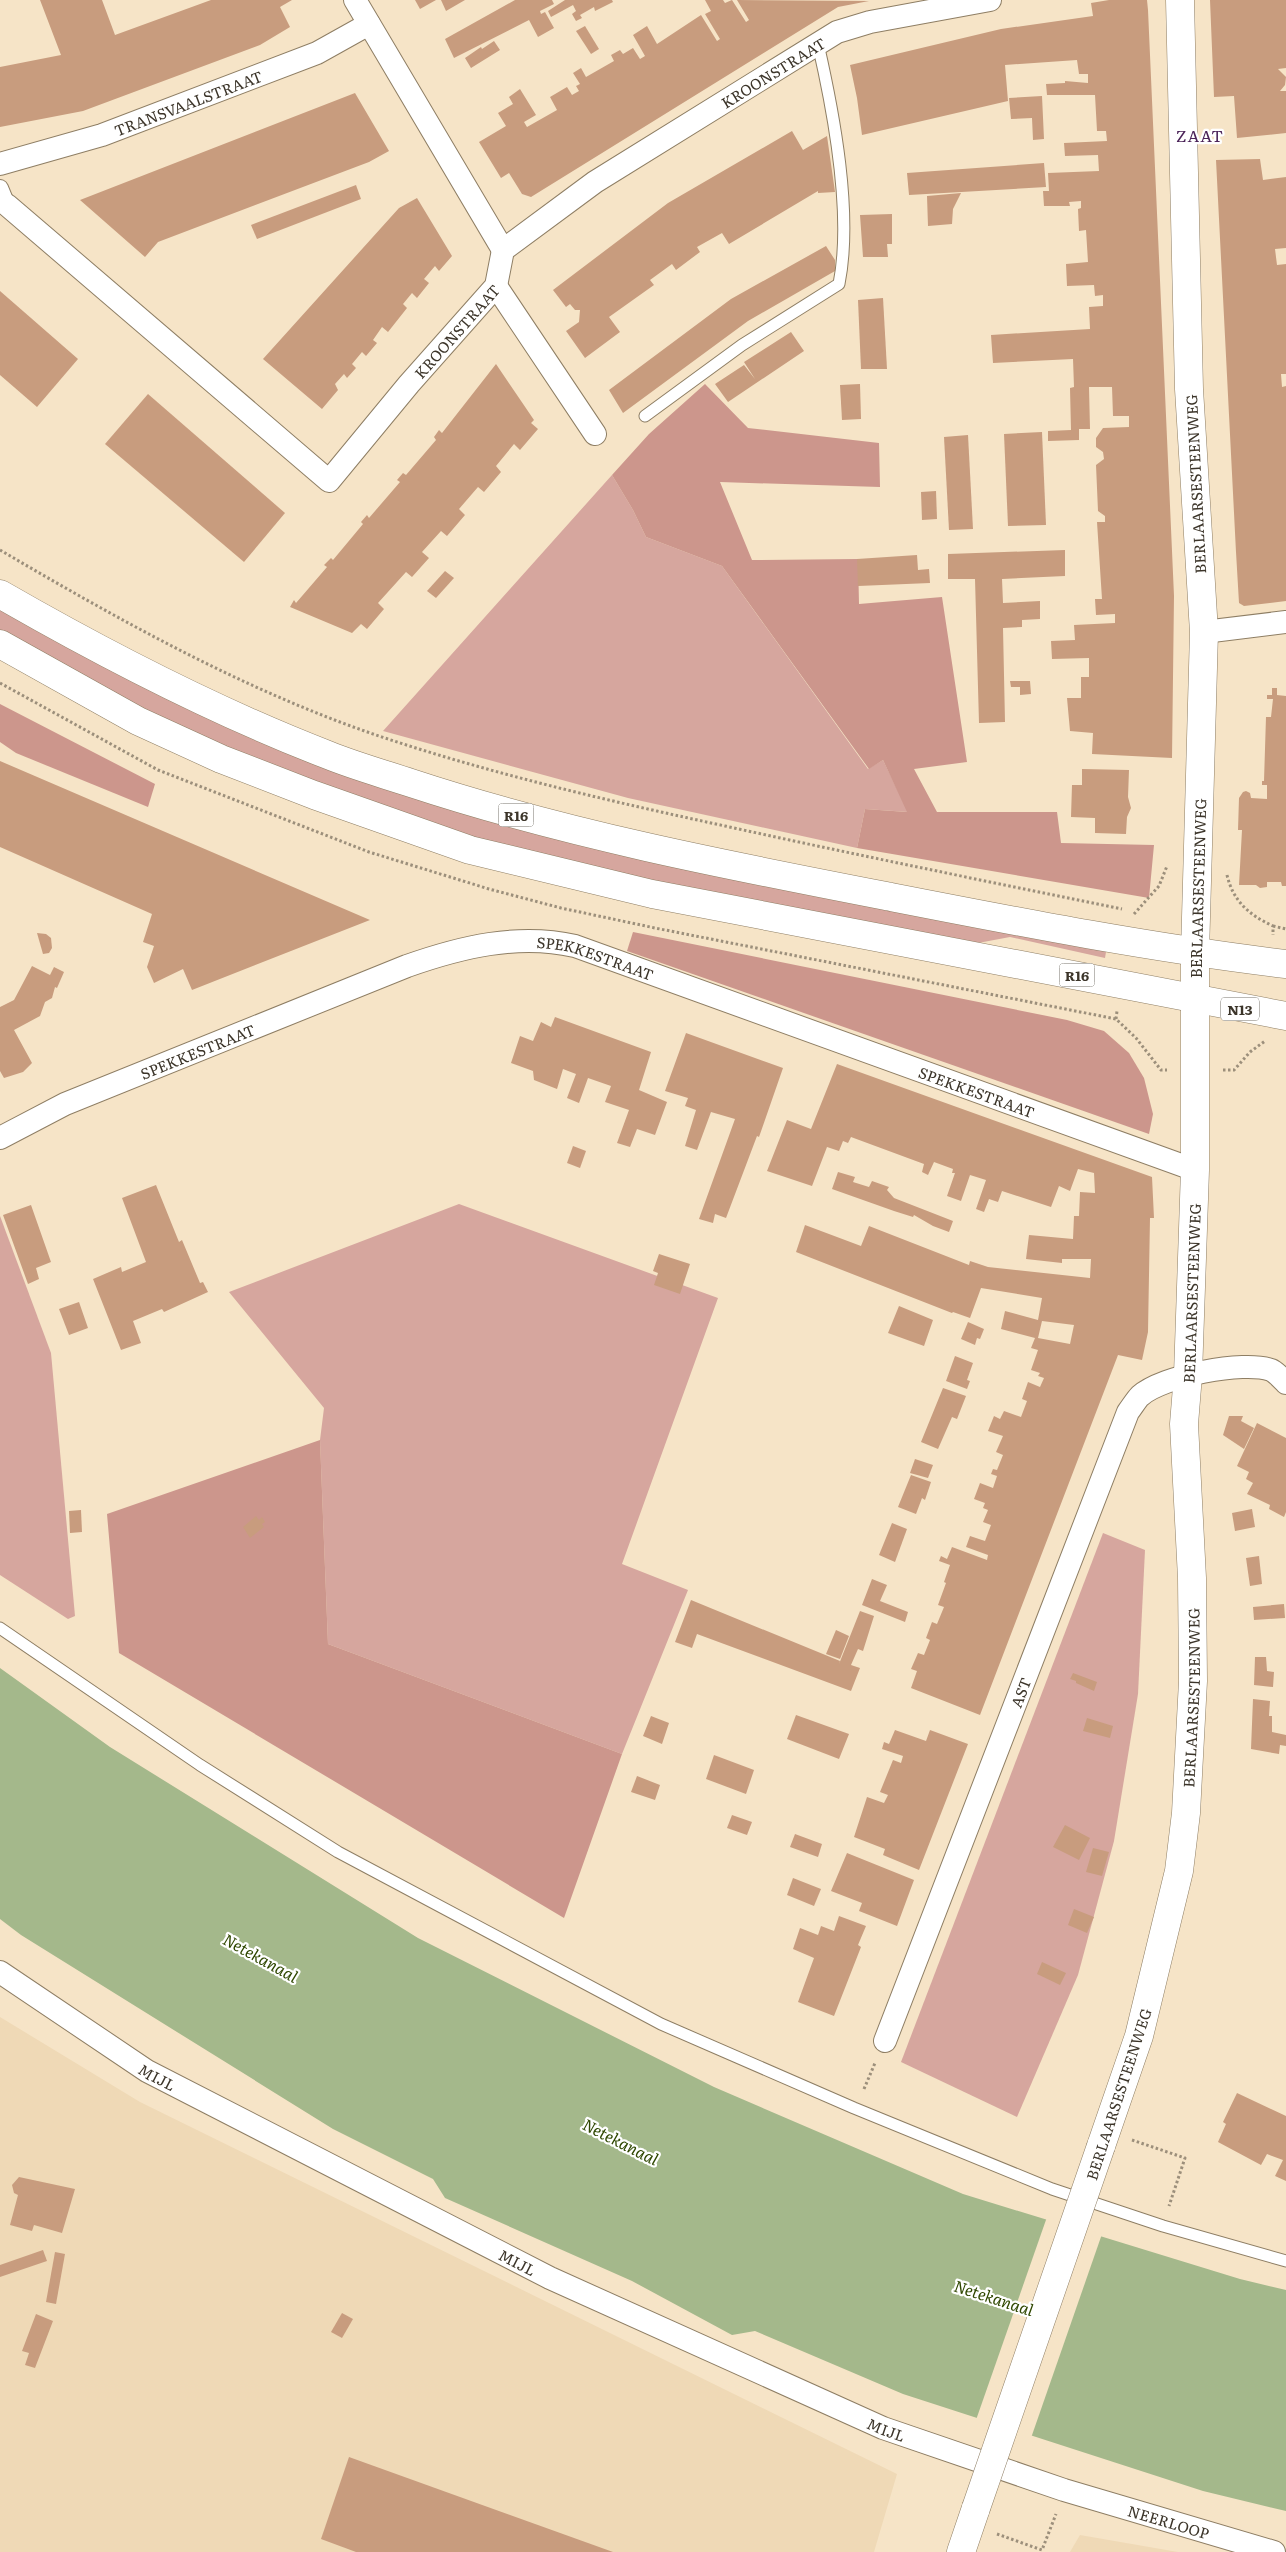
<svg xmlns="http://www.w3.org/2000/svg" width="1286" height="2552" font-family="Literata,serif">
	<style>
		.built { fill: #efd9b6 }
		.green { fill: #d6a69e }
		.forest { fill: #cc968c }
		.water { fill: #a4b88b }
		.pier { fill: #f6e4c7 }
		.building { fill: #c89c7e; fill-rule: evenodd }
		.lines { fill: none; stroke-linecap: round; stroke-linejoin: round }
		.service-casing { stroke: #8e7e64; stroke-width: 13 }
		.pedestrian-casing { stroke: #8e7e64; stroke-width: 18 }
		.minor-casing { stroke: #8e7e64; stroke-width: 24 }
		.tertiary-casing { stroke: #8e7e64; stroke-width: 29 }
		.primary-casing { stroke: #8e7e64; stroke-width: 29 }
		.path { stroke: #9c8f7b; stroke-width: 3; stroke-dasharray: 2.5 2.5; stroke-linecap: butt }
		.service { stroke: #fff; stroke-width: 11 }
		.pedestrian { stroke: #fff; stroke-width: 16 }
		.minor { stroke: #fff; stroke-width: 22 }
		.tertiary { stroke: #fff; stroke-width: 28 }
		.primary { stroke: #fff; stroke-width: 28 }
		.tertiary-bridge-casing { stroke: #8e7e64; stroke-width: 29; stroke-linecap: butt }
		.tertiary-bridge { stroke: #fff; stroke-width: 28 }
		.labels { text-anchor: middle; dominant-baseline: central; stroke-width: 4.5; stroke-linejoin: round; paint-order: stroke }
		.shield { fill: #fff; stroke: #76726a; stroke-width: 1 }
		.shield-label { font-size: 14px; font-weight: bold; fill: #3c352a }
		.street-label { font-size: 15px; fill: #3c352a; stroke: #fff }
		.neighbourhood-label { font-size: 16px; letter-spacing: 1px; fill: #4b2358; stroke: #fff }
		.water-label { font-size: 16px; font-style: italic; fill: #2f4700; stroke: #fff }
	</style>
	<rect width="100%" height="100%" fill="#f6e4c7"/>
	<g class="built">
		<path d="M0 2017 140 2102 897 2474 874 2552H0Z"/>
		<path d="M1080 2535 1178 2552H1070Z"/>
	</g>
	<g class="green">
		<path d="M612 475 633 510 646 537 722 566 868 769 883 760 908 812 865 809 857 848 628 798 383 731Z"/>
		<path d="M0 600 329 763 1107 946 1105 958 1010 937 962 946 644 881 513 850 319 788 144 716 0 636Z"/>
		<path d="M459 1204 718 1298 622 1564 688 1590 622 1754 328 1644 320 1440 324 1408 229 1292Z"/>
		<path d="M0 1216 51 1353 75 1616 68 1619 0 1575Z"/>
		<path d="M1103 1533 1145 1550 1138 1694 1114 1841 1078 1975 1017 2117 901 2062Z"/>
	</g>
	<g class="forest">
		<path d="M705 384 748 428 879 443 880 487 720 482 752 560 858 559 859 604 942 597 967 762 914 769 937 812H1057L1061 843 1154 845 1149 898 857 848 865 809 907 812 883 760 869 769 722 566 646 537 633 510 612 475 649 434Z"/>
		<path d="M0 704 155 784 148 807 16 753 0 742Z"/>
		<path d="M633 932 1067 1020 1104 1031 1129 1053 1144 1078 1153 1114 1149 1134 627 951Z"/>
		<path d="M320 1440 328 1644 622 1754 564 1918 119 1653 107 1514Z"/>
	</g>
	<path class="water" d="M0 1668 110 1747 418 1938 714 2087 963 2194 1240 2279 1286 2290V2511L1203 2491 903 2394 755 2331 732 2335 632 2281 445 2198 433 2179 333 2129 21 1935 0 1919Z"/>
	<path class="pier" d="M1047 2217 1102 2234 1031 2438 976 2420Z"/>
	<g class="building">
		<path d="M40 0H102L115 35 211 0H292L280 7 290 27 260 45 83 111 0 127V67L61 55Z"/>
		<path d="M415 0H436L420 9Z"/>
		<path d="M441 0H465L446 11Z"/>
		<path d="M515 0H552L554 4 540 11 541 14 545 12 554 28 538 37 529 20 454 58 445 39Z"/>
		<path d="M565 0H612L613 2 595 11 594 7 580 15 582 18 576 21 572 14 576 11 573 5 551 17 548 11Z"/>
		<path d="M705 0H723L725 3 732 0 746 22 749 20 737 0 869 1 838 7 531 197 522 194 509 173 501 178 479 142 506 126 498 113 513 104 509 97 520 89 536 115 524 122 527 127 557 110 550 97 567 87 572 95 579 91 576 86 580 84 573 73 581 68 586 77 614 61 611 55 620 50 623 54 633 48 640 59 645 56 633 35 647 26 657 44 701 15 717 41 720 39 705 14 711 11Z"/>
		<path d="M1109 0H1147L1148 10 1174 596 1172 758 1092 754 1093 733 1070 731 1067 698H1081V677H1089V658L1052 659 1051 641 1075 640 1074 625 1115 623V614L1096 615 1095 599H1102L1097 522H1105V516L1098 511 1096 465 1104 459 1103 452 1096 447V438L1103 428 1129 427V416H1113L1112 387H1089L1090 429H1079V440L1048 441V431L1071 430 1070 388 1074 387 1073 359 993 363 991 335 1090 329 1089 307 1103 306V295L1095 296 1094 285 1067 286 1066 264 1088 262 1086 230 1079 231 1078 209 1081 208V201L1069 202 1070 206H1044L1043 191H1049L1048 173 1099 171 1098 155 1065 156 1064 143 1107 141 1106 131H1097L1095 95H1047L1046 84 1065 83V81L1088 83V74H1079L1077 60 1005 65 1008 101 862 135 857 98 850 65 1001 29 1093 16 1091 3Z"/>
		<path d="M1210 0H1286V68L1278 69 1286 77 1285 85 1280 91H1286V133L1237 138 1234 96 1214 97Z"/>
		<path d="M585 26 599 49 591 54 576 31Z"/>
		<path d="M494 41 500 50 471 68 465 58 481 47 482 49Z"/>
		<path d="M355 93 389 151 369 162 158 242 145 257 80 200Z"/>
		<path d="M1042 96 1044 139 1033 140 1032 118 1011 119 1009 98Z"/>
		<path d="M792 131 803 150 827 136 835 192 818 193V191L729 244 722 233 697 247 700 252 676 270 672 264 650 280 654 285 609 317 620 332 585 358 566 331 579 322 580 310H575L570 304 566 307 553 290 668 203Z"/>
		<path d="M1260 159 1263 180 1286 177V248L1275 249 1277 265 1286 264V374H1281L1282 387 1286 386V601L1244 606 1239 603 1236 552 1216 160Z"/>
		<path d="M1044 163 1046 187 909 195 907 173Z"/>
		<path d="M356 185 361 199 257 239 251 225Z"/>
		<path d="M961 193 953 209 952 224 928 226 927 196Z"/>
		<path d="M417 198 452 256 439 271 435 266 424 279 429 283 417 298 412 293 403 304 407 308 388 332 382 327 373 340 377 343 366 356 362 352 352 364 356 368 347 378 344 374 335 384 338 390 322 409 263 359 399 208Z"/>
		<path d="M892 214V244H887L888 257H863L860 215Z"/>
		<path d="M826 246 835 260V271L748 321 623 413 609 390 731 299Z"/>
		<path d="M0 291 78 359 37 407 0 375Z"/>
		<path d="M883 298 887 369H861L858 300Z"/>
		<path d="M791 332 804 351 728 402 715 384 744 365 755 379 744 362Z"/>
		<path d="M496 364 534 420 531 423 538 429 520 450 514 444 496 466 501 472 484 492 478 487 459 509 465 515 447 536 441 531 422 552 429 558 412 577 406 572 378 603 384 609 367 629 361 624 352 633 290 607 294 600 296 603 327 567 324 565 331 558 333 560 363 524 361 522 367 515 369 518 400 482 397 480 403 473 406 475 436 440 434 437 439 430 442 433Z"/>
		<path d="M860 384 861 419 842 420 840 385Z"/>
		<path d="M148 394 285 513 244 562 105 444Z"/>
		<path d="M1042 432 1046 525 1008 526 1004 434Z"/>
		<path d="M968 435 973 529 949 530 944 437Z"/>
		<path d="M936 491 937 519 922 520 921 492Z"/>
		<path d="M1065 550V576L1002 579 1003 603 1040 601V619L1022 620V627L1003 628 1005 722 979 723 975 579H948V554Z"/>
		<path d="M917 555 918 570 929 569 930 583 858 586 857 559Z"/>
		<path d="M445 571 454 578 436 598 427 591Z"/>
		<path d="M1010 681H1030L1031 694 1020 695V687H1011Z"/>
		<path d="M1272 688H1277V695L1286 696V886H1282L1281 882H1267V887L1260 888 1256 885H1239L1242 830H1238L1239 798 1243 792 1246 791 1250 793 1251 798 1267 799V785H1262V781H1264L1266 717H1271L1273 699H1267V695H1272Z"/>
		<path d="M0 761 370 920 192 990 183 969 154 983 147 967 154 946 143 942 152 914 0 847Z"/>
		<path d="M1082 769 1129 770 1128 797 1131 808 1127 817 1126 834 1095 833V818L1071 817 1072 785H1082Z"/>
		<path d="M37 933 46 934 51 938 52 948 49 953 43 954Z"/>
		<path d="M32 966 50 975 54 967 64 972 57 988 55 987 52 998 45 1002 40 1016 14 1030 32 1063 23 1072 4 1078 0 1071V1007L14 1000Z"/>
		<path d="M555 1017 651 1052 639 1090 667 1102 655 1135 637 1129 630 1147 617 1143 629 1110 605 1102 611 1086 588 1078 579 1103 567 1098 576 1074 563 1069 557 1089 534 1080 533 1071 511 1063 520 1036 533 1041 541 1022 551 1027Z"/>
		<path d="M686 1033 783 1068 759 1137 757 1136 726 1218 715 1214 713 1223 699 1219 735 1119 711 1112 697 1150 685 1146 696 1110 685 1106 688 1098 665 1091Z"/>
		<path d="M837 1064 1152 1177 1154 1218H1150L1148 1332 1142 1360 1118 1355 980 1715 911 1688 917 1671 911 1669 918 1653 924 1655 930 1640 926 1638 932 1622 937 1624 944 1607 938 1605 946 1583 944 1582 950 1565 939 1561 941 1556 947 1559 952 1547 987 1560 988 1555 966 1547 970 1536 985 1541 991 1525 983 1522 988 1510 983 1508 985 1503 974 1499 980 1483 993 1488 997 1476 991 1474 993 1469 997 1470 1003 1455 996 1452 1003 1436 988 1431 994 1416 1000 1419 1004 1411 1021 1417 1027 1401 1022 1399 1028 1382 1040 1387 1044 1378 1038 1376 1040 1373 1031 1370 1038 1350 1031 1348 1035 1338 1001 1329 1005 1311 1038 1320 1042 1298 981 1288 970 1318 953 1312 952 1313 796 1252 805 1225 861 1246 869 1226 969 1265 970 1261 988 1267 1090 1278 1091 1259H1062V1263L1026 1259 1029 1235 1073 1239 1074 1216H1079L1080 1192 1095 1193 1094 1173 1078 1169 1070 1191 1059 1186 1051 1207 1002 1191 998 1202 989 1199 984 1212 976 1209 986 1180 970 1175 961 1201 947 1196 955 1173H952L953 1169 934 1162 928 1175 922 1172 924 1164 851 1137 848 1143 843 1141 839 1151 827 1147 812 1186 767 1171 787 1120 811 1129ZM1042 1321 1074 1325 1070 1344 1038 1338Z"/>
		<path d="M573 1146 586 1151 580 1168 567 1163Z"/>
		<path d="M838 1172 855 1177 853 1182 869 1187 872 1181 889 1187 887 1190 894 1198 953 1221 949 1232 933 1226 914 1215 913 1217 894 1211 832 1189Z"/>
		<path d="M156 1185 179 1242 182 1240 200 1283 203 1282 208 1292 164 1312 162 1309 133 1321 141 1343 121 1350 93 1279 121 1267 122 1272 146 1262 122 1198Z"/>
		<path d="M31 1205 51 1262 36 1268 39 1279 28 1284 3 1215Z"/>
		<path d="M659 1254 690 1264 680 1294 654 1285 658 1273 653 1271Z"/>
		<path d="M79 1302 88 1328 69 1335 59 1309Z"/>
		<path d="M899 1306 933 1320 924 1346 888 1333Z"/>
		<path d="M968 1322 984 1329 980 1339 977 1338 975 1345 961 1339Z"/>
		<path d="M955 1356 973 1363 967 1380 970 1381 967 1389 946 1381Z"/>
		<path d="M943 1388 966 1396 957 1419 952 1417 938 1449 921 1442Z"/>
		<path d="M1229 1416H1243L1241 1421 1254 1428 1244 1449 1223 1435Z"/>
		<path d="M1257 1423 1286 1438V1512L1284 1517 1269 1509 1270 1505 1247 1494 1253 1483 1246 1479 1249 1472 1237 1466Z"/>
		<path d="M915 1459 933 1465 928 1478 910 1473Z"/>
		<path d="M911 1475 931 1482 925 1500 922 1498 916 1514 898 1507Z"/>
		<path d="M1252 1509 1255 1527 1235 1531 1232 1513Z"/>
		<path d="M81 1510 82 1532 70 1533 69 1511Z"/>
		<path d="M256 1516 259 1520 262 1517 265 1522 262 1524 264 1527 250 1538 243 1527Z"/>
		<path d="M892 1523 907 1529 895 1562 879 1555Z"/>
		<path d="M1259 1556 1262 1584 1250 1586 1246 1558Z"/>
		<path d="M872 1579 887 1585 880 1601 908 1612 905 1622 862 1605Z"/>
		<path d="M691 1600 840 1661 839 1664 860 1611 874 1616 863 1651 858 1649 851 1665 860 1668 851 1691 697 1634 692 1648 675 1642Z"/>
		<path d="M1284 1604 1285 1618 1254 1620 1253 1607Z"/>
		<path d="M836 1630 849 1636 840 1659 826 1654Z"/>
		<path d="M1255 1657H1266L1267 1671 1274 1672 1273 1687 1254 1685Z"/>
		<path d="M1073 1673 1097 1682 1094 1691 1076 1683V1681L1070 1679Z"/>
		<path d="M1253 1699 1270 1701 1269 1716H1272V1732L1286 1735V1746L1280 1745 1279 1754 1251 1749Z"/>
		<path d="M796 1715 849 1734 839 1759 787 1739Z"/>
		<path d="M651 1716 669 1723 662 1744 643 1736Z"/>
		<path d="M1087 1718 1113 1726 1110 1738 1083 1731Z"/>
		<path d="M895 1730 926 1741 930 1730 968 1744 919 1870 883 1855 885 1849 854 1837 867 1797 884 1803 888 1795 880 1792 893 1760 901 1763 903 1756 882 1749 884 1742 889 1744Z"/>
		<path d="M714 1755 754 1770 746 1794 706 1779Z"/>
		<path d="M637 1776 660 1785 655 1800 631 1792Z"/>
		<path d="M732 1815 752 1822 747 1835 727 1828Z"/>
		<path d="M1065 1825 1090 1838 1079 1860 1053 1847Z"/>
		<path d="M795 1834 822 1844 818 1857 790 1847Z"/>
		<path d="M1093 1848 1109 1852 1102 1876 1086 1872Z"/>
		<path d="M847 1853 914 1880 897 1926 859 1911 862 1903 831 1891Z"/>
		<path d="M793 1878 821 1889 814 1906 787 1895Z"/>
		<path d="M1074 1909 1094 1917 1087 1933 1068 1925Z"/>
		<path d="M839 1916 866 1926 858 1945 861 1947 834 2016 798 2002 814 1958 793 1949 800 1928 818 1935 821 1926 834 1931Z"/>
		<path d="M1042 1962 1066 1973 1060 1985 1037 1974Z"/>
		<path d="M1237 2093 1286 2116V2181L1275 2176 1283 2160 1267 2154 1261 2165 1218 2142 1226 2124 1223 2122Z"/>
		<path d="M19 2177 75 2189 62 2233 34 2225 32 2231 10 2225 18 2195 14 2193 12 2185Z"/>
		<path d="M43 2250 47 2261 0 2277V2265Z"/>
		<path d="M55 2252 65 2254 56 2304 46 2302Z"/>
		<path d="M342 2313 353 2319 342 2338 331 2332Z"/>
		<path d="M36 2314 53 2321 35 2368 25 2365 29 2353 22 2351Z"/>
		<path d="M349 2457 613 2552H356L321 2539Z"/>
	</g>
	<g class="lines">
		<g class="service-casing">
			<g id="service">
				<path d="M645 416 742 345 839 284C853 214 834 114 818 44"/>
				<path d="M0 1628 200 1765 338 1852 661 2024 854 2108 1052 2189 1163 2226 1286 2261"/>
			</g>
		</g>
		<g class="pedestrian-casing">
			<path id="pedestrian" d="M0 188 7 205"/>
		</g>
		<g class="minor-casing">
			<g id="minor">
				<path d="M355 0 503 250"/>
				<path id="s1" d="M0 164 102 135 317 53 369 24"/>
				<path id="s2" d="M7 205 329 481 409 384 496 286 503 250 595 182 837 32 870 22 990 0"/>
				<path d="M496 286 595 434"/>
				<path d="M1204 632 1286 622"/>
				<path id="s3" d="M0 1138 65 1104 407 966C461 947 518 933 575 946L1195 1170"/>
				<path id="s4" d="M0 1972 147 2071 550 2278 883 2428 1064 2490 1274 2552"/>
				<path id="s5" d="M885 2041 1128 1412C1132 1407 1136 1400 1140 1396 1162 1376 1244 1360 1271 1370 1276 1372 1282 1379 1286 1383"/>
			</g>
		</g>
		<g class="tertiary-casing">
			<g id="tertiary">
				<path id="s6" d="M1101 2146 1139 2036 1179 1871 1186 1813 1193 1681 1192 1578 1184 1424 1188 1375 1195 1170V953L1204 632 1189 389 1180 0"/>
				<path d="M961 2552 976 2508"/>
			</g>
		</g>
		<g class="primary-casing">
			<g id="primary">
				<path d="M0 594C106 655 214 711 328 755 355 766 384 774 411 783 566 834 726 865 886 896 1019 922 1151 948 1286 964"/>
				<path d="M0 644 138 721 221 759 314 795 470 850 652 894 1286 1016"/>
			</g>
		</g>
		<g class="path">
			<path d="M0 550C121 621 246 691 379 736 492 774 609 801 725 826 857 855 990 882 1122 909"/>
			<path d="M0 683 158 770 369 852 489 889 561 908 655 928 1116 1019 1136 1038 1161 1070H1167"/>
			<path d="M1227 875C1233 901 1249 915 1273 926V935"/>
			<path d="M1134 914 1159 886 1167 866"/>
			<path d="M1273 926 1286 929"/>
			<path d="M1116 1019 1117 1011"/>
			<path d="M1223 1070H1234L1250 1052 1265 1041"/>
			<path d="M864 2089 875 2063"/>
			<path d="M1132 2140 1185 2158 1169 2206"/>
			<path d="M997 2534 1042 2550 1056 2514"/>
		</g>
		<use href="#service" class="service"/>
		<use href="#pedestrian" class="pedestrian"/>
		<use href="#minor" class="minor"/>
		<use href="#tertiary" class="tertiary"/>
		<use href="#primary" class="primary"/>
		<g class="tertiary-bridge-casing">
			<path id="tertiary-bridge" d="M976 2508 1101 2146"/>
		</g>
		<use href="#tertiary-bridge" class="tertiary-bridge"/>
	</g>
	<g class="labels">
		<g class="shield">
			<rect x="498.5" y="803.5" width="35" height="23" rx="4"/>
			<rect x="1059.5" y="963.5" width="35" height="23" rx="4"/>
			<rect x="1221" y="997.5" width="38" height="23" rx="4"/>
		</g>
		<g class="shield-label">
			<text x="516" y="815">R16</text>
			<text x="1077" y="975">R16</text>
			<text x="1240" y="1009">N13</text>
		</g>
		<g class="street-label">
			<text stroke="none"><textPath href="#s2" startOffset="1041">KROONSTRAAT</textPath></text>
			<text stroke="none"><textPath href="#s1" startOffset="198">TRANSVAALSTRAAT</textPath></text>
			<text stroke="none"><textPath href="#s2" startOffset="621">KROONSTRAAT</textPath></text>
			<text transform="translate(1195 484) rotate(-93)">BERLAARSESTEENWEG</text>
			<text stroke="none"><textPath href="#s6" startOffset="1270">BERLAARSESTEENWEG</textPath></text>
			<text stroke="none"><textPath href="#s3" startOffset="636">SPEKKESTRAAT</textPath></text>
			<text stroke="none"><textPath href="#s3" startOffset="216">SPEKKESTRAAT</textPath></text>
			<text stroke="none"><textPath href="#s3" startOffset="1041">SPEKKESTRAAT</textPath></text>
			<text stroke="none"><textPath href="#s6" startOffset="865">BERLAARSESTEENWEG</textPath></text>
			<text stroke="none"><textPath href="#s5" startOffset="374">AST</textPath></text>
			<text stroke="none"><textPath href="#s6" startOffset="460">BERLAARSESTEENWEG</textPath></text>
			<text stroke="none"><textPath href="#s4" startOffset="189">MIJL</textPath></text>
			<text transform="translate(1118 2094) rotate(-72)">BERLAARSESTEENWEG</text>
			<text stroke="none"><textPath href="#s4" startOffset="594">MIJL</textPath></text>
			<text stroke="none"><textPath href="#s4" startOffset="999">MIJL</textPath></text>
			<text stroke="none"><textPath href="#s4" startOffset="1296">NEERLOOP</textPath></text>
		</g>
		<g class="neighbourhood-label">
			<text x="1200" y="135">ZAAT</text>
		</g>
		<g class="water-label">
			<text transform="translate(261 1957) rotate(29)">Netekanaal</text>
			<text transform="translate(621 2141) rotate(27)">Netekanaal</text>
			<text transform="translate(994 2297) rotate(18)">Netekanaal</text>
		</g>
	</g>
</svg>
